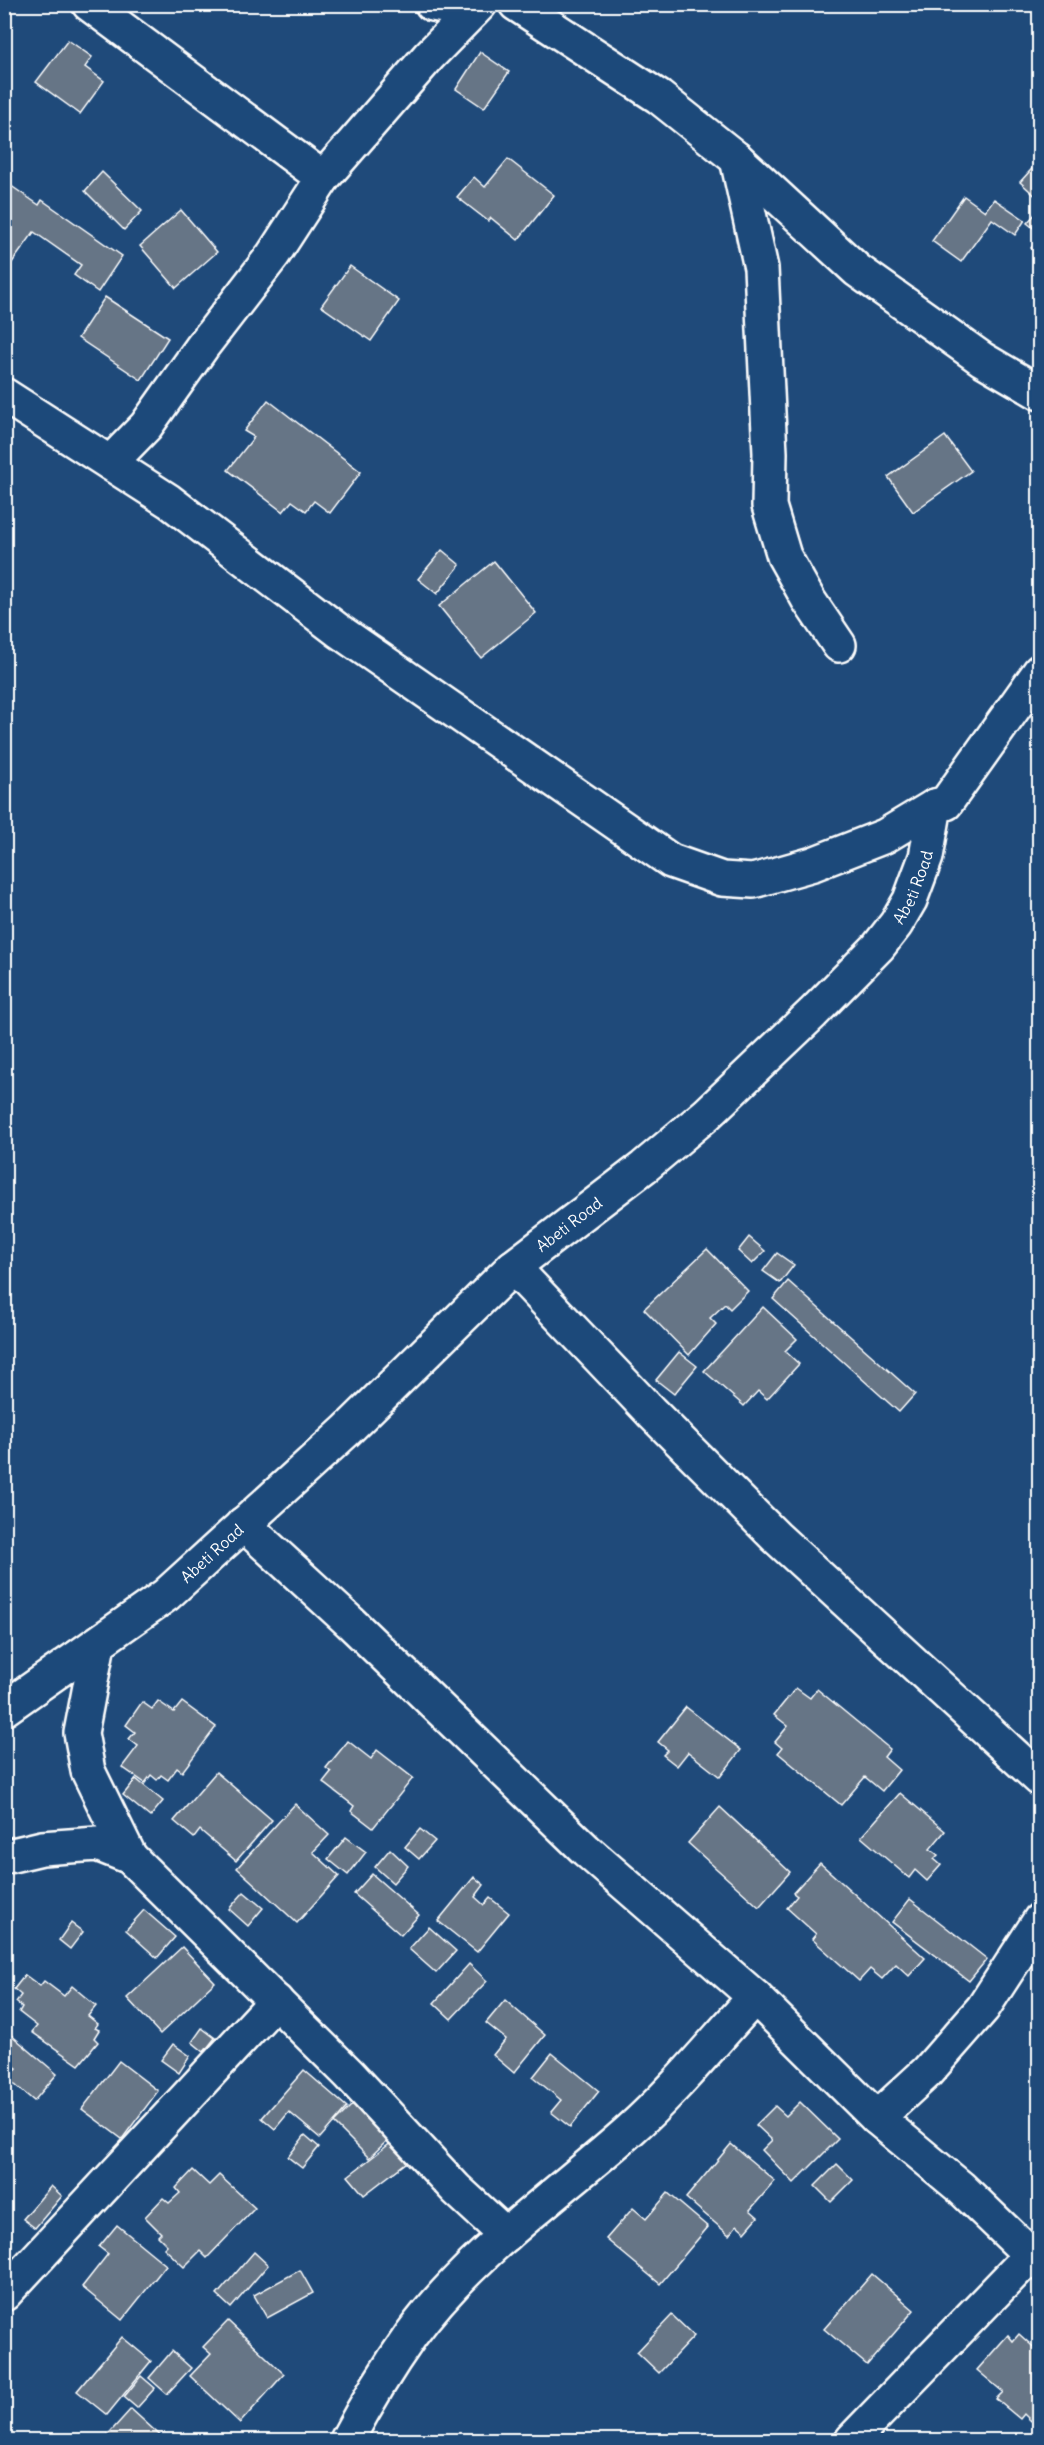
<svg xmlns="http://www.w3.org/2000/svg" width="1044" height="2445" font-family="Delius,sans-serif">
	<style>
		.building { fill: #667586; stroke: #fff; stroke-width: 1.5 }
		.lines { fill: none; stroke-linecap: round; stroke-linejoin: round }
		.minor-casing { stroke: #fff; stroke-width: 38 }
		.minor { stroke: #1f4a7a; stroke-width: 33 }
		.labels { text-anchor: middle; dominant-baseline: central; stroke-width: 4.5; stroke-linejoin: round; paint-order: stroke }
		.street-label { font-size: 16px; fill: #fff; stroke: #1f4a7a }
	</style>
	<rect width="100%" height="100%" fill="#1f4a7a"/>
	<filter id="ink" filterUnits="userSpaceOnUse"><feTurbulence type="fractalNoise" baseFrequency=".0167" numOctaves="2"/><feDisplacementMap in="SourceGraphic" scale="12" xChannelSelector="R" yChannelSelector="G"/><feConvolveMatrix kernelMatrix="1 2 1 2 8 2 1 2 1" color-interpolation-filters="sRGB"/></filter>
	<g filter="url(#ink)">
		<g class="building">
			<path d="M68 40 92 57 85 67 104 81 80 114 36 82Z"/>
			<path d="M480 52 509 72 484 108 456 89Z"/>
			<path d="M508 159 554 195 518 240 491 218 488 221 457 197 474 177 485 187Z"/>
			<path d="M1040 160V200L1020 182Z"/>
			<path d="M102 172 142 211 124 230 85 191Z"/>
			<path d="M4 181 39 205 42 200 122 256 98 292 74 275 81 265 34 232 6 271 4 270Z"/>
			<path d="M964 196 985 211 994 199 1025 220 1015 235 992 219 961 262 932 241Z"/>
			<path d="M1040 209V233L1027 223Z"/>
			<path d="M181 210 217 252 176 288 140 246Z"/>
			<path d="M1040 238V256L1031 248Z"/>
			<path d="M350 266 399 301 371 341 321 306Z"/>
			<path d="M105 297 168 338 141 380 78 338Z"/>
			<path d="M268 400 361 472 330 513 314 501 306 511 292 501 283 512 228 470 254 437 244 431Z"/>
			<path d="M945 436 971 471 913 512 888 477Z"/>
			<path d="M442 550 460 565 437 594 418 579Z"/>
			<path d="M494 561 536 613 481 658 439 606Z"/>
			<path d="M749 1237 765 1251 752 1264 738 1251Z"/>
			<path d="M707 1249 748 1291 730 1309 725 1304 710 1318 716 1324 689 1355 644 1309Z"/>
			<path d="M777 1253 794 1265 780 1283 763 1271Z"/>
			<path d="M788 1281 915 1394 899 1412 773 1299Z"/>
			<path d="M763 1307 797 1339 785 1351 799 1364 767 1399 758 1391 744 1406 704 1371Z"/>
			<path d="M679 1352 697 1366 674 1394 656 1380Z"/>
			<path d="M796 1688 810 1698 817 1689 890 1749 884 1757 899 1770 882 1791 865 1777 841 1805 778 1753 782 1748 775 1742 788 1726 774 1715Z"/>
			<path d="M158 1701 174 1712 182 1702 216 1727 182 1772 177 1768 168 1780 161 1775 157 1780 151 1775 145 1783 122 1767 138 1746 129 1739 135 1732 126 1725 142 1702 152 1709Z"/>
			<path d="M686 1707 741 1750 720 1777 688 1752 677 1766 663 1755 668 1750 658 1742Z"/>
			<path d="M348 1741 371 1759 377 1750 413 1778 373 1828 351 1811 354 1806 323 1782 331 1772 326 1768Z"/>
			<path d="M216 1772 272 1820 236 1861 200 1830 194 1838 174 1821Z"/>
			<path d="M136 1779 163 1801 150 1817 123 1795Z"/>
			<path d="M900 1793 945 1831 930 1849 938 1855 934 1859 941 1865 927 1881 915 1870 909 1878 861 1837Z"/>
			<path d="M295 1804 329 1835 313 1852 339 1876 297 1923 237 1868Z"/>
			<path d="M720 1807 790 1872 759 1907 688 1843Z"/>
			<path d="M420 1829 435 1841 419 1859 405 1847Z"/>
			<path d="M346 1837 366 1852 348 1875 328 1859Z"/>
			<path d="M390 1849 408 1866 393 1883 375 1867Z"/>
			<path d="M820 1863 925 1958 909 1976 896 1964 882 1979 870 1969 859 1981 812 1939 816 1934 787 1908 797 1896 793 1893Z"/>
			<path d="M372 1874 419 1915 401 1935 354 1894Z"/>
			<path d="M474 1877 484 1885 475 1897 484 1905 490 1898 509 1913 477 1952 438 1921Z"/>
			<path d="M244 1892 263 1908 248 1926 229 1909Z"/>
			<path d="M910 1899 987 1959 969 1981 892 1922Z"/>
			<path d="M144 1910 175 1937 157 1958 126 1930Z"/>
			<path d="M71 1923 83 1932 70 1949 59 1940Z"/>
			<path d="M429 1927 456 1951 436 1973 409 1949Z"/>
			<path d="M182 1947 215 1982 160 2034 127 1998Z"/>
			<path d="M469 1964 487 1981 451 2019 434 2003Z"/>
			<path d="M25 1975 40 1986 44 1981 64 1996 72 1986 96 2006 88 2016 98 2024 95 2028 99 2030 94 2038 98 2042 79 2065 32 2032 37 2026 19 2012 22 2007 16 2002 21 1995 14 1989Z"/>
			<path d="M505 2000 545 2035 514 2073 493 2055 506 2039 486 2023Z"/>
			<path d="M202 2028 215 2038 204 2052 192 2042Z"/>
			<path d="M10 2034 57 2074 34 2101 8 2079 17 2068 4 2058V2041Z"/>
			<path d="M173 2044 190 2056 179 2073 161 2060Z"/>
			<path d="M552 2053 599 2091 570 2127 551 2112 561 2100 533 2077Z"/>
			<path d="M119 2061 158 2091 122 2139 82 2109Z"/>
			<path d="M304 2070 347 2107 320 2138 289 2112 275 2129 262 2118Z"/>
			<path d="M800 2102 838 2139 794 2183 762 2150 772 2140 756 2125 775 2106 786 2116Z"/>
			<path d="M353 2104 388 2140 369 2158 334 2123Z"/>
			<path d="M305 2135 319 2147 302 2168 288 2157Z"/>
			<path d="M392 2142 407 2162 364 2195 348 2176Z"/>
			<path d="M731 2144 775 2181 750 2210 758 2217 745 2232 737 2225 729 2235 686 2198Z"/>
			<path d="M837 2164 853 2180 831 2202 815 2186Z"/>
			<path d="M193 2170 209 2185 219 2175 255 2208 207 2258 200 2251 184 2267 164 2248 167 2245 158 2236 161 2233 145 2217 163 2198 169 2203 180 2193 176 2188Z"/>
			<path d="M51 2186 62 2196 35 2228 23 2219Z"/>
			<path d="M668 2193 708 2227 660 2284 606 2239 633 2208 646 2219Z"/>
			<path d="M117 2225 166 2265 122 2320 82 2287 108 2254 99 2247Z"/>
			<path d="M254 2252 268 2265 231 2308 217 2295Z"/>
			<path d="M300 2270 313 2293 267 2318 254 2295Z"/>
			<path d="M872 2274 914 2310 867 2365 824 2329Z"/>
			<path d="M672 2315 694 2336 659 2373 637 2352Z"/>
			<path d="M228 2321 284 2374 240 2423 190 2376 211 2354 203 2347Z"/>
			<path d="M1019 2334 1040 2353V2410L1031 2421 1024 2414 1020 2419 996 2399 1003 2392 977 2370 1008 2335 1013 2341Z"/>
			<path d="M122 2337 151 2361 107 2415 77 2391Z"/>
			<path d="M172 2351 191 2368 167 2394 149 2378Z"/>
			<path d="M141 2376 155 2388 137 2408 124 2397Z"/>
			<path d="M131 2409 165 2440H103Z"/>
		</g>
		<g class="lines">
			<g class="minor-casing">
				<g id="minor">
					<path d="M89 4 323 178"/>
					<path d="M432 4 473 11"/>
					<path d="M516 4 659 97 737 159 857 270 982 359 1040 393"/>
					<path d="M737 159 761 268 770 453 769 506 784 556 808 599 839 645"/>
					<path d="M4 395 169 501 339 631 671 861 722 879 753 881 813 864 885 836 935 806"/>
					<path d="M110 463 146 426 202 347 273 255 323 178 429 56 480 4"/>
					<path d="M513 1267 651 1412 776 1537 1040 1779"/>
					<path d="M243 1524 350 1622 586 1850 755 1997 877 2118 960 2187 1040 2264"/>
					<path d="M98 1644 81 1733 88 1771 130 1857"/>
					<path id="s1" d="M4 1709 166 1595 346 1431 513 1267 644 1167 707 1114 813 1013 878 947 896 924 910 900 926 857 935 806 946 803 1040 671"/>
					<path d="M4 1857 42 1848 97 1844 130 1857 349 2074 456 2189 506 2235"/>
					<path d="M877 2118 927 2072 983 2008 1040 1920"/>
					<path d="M4 2294 276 2001"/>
					<path d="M347 2440C366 2404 387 2369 411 2335 470 2254 556 2196 630 2130 674 2091 715 2040 755 1997"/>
					<path d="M852 2440 1030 2256"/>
				</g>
			</g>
			<use href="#minor" class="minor"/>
		</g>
	</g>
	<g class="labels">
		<g class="street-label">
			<text stroke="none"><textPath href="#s1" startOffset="1232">Abeti Road</textPath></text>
			<text stroke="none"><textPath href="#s1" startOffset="746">Abeti Road</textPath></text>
			<text stroke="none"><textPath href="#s1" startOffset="260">Abeti Road</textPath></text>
		</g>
	</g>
	<rect width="1044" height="2445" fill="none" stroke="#1f4a7a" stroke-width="24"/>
	<rect x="12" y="12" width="1020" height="2421" fill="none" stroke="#fff" stroke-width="2" filter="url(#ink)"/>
</svg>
